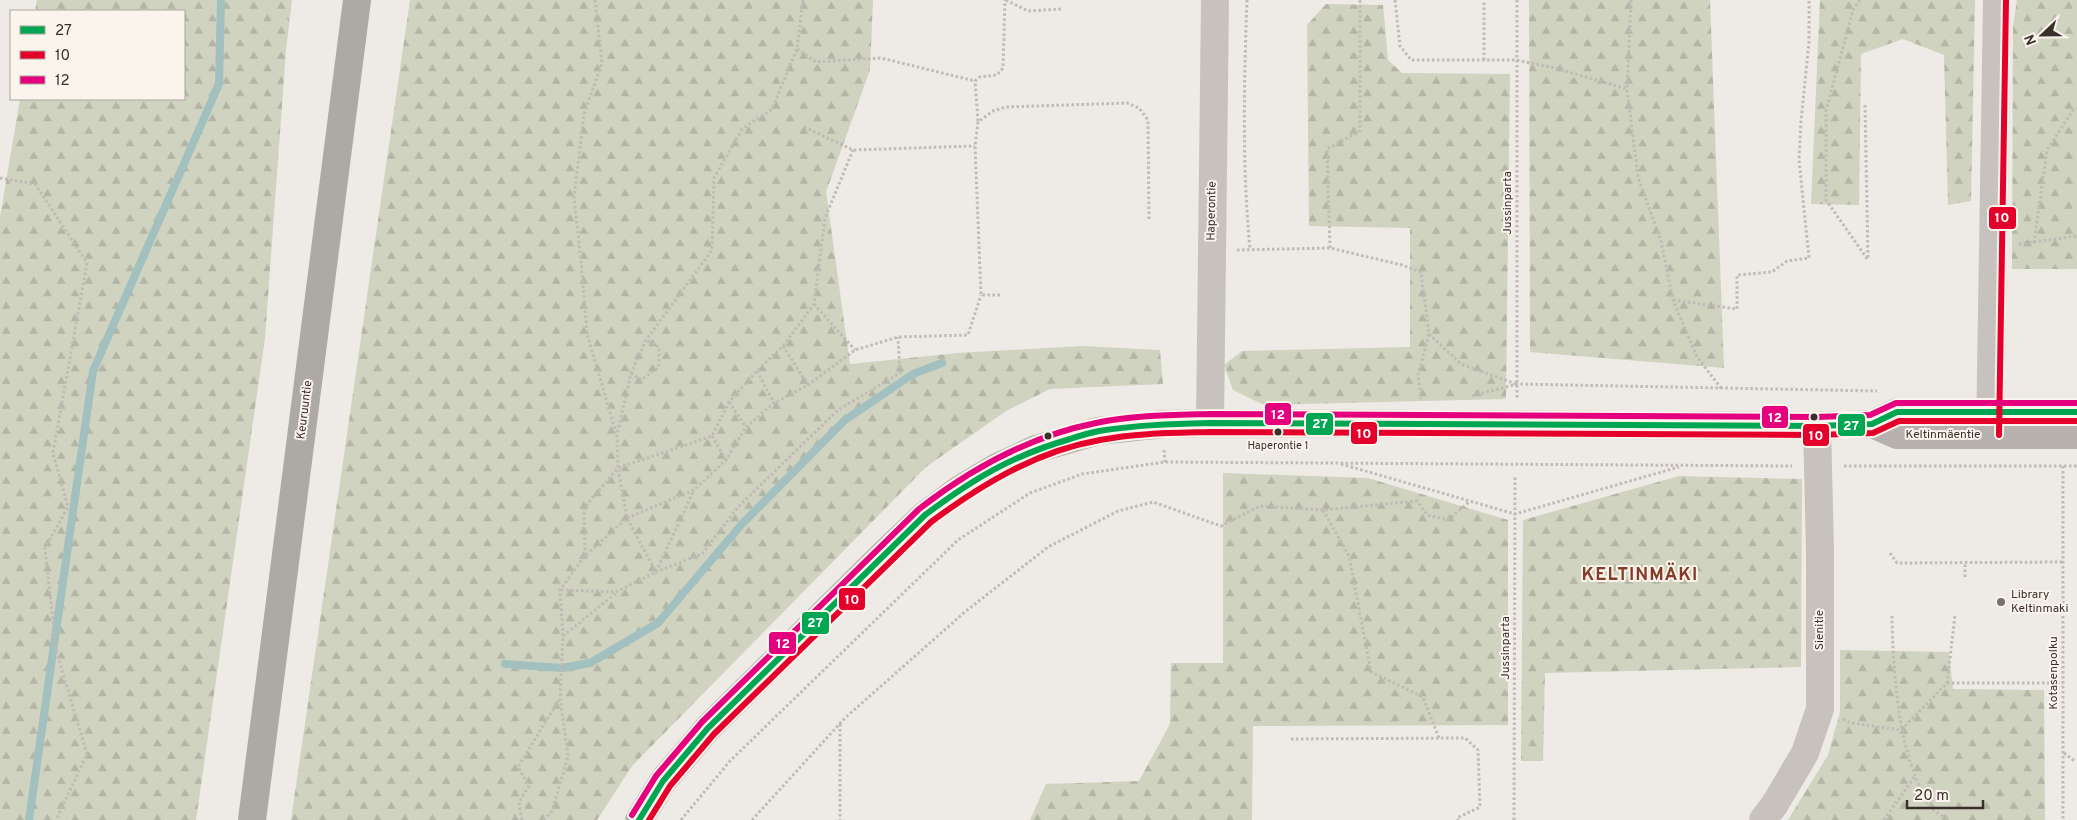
<svg xmlns="http://www.w3.org/2000/svg" width="2077" height="820" font-family="Overpass,sans-serif">
	<style>
		.grass { fill: url(#grass-tufts) }
		.forest { fill: url(#forest-firs) }
		.lines { fill: none; stroke-linecap: round; stroke-linejoin: round }
		.stream { stroke: #a1c0bf; stroke-width: 8 }
		.path { stroke: #c1bab6; stroke-width: 3; stroke-dasharray: 2.5 2.5; stroke-linecap: butt }
		.street { stroke: #c8c2be; stroke-width: 28 }
		.secondary { stroke: #b8b2ae; stroke-width: 28 }
		.highway { stroke: #ada9a4; stroke-width: 28 }
		.bus-1-casing { stroke: #faf4ed; stroke-width: 10 }
		.bus-2-casing { stroke: #faf4ed; stroke-width: 10 }
		.bus-3-casing { stroke: #faf4ed; stroke-width: 10 }
		.bus-1 { stroke: #00a651; stroke-width: 6 }
		.bus-2 { stroke: #e4002b; stroke-width: 6 }
		.bus-3 { stroke: #e5007d; stroke-width: 6 }
		.bus-dot { fill: #392f2b; stroke: #faf4ed; stroke-width: 2 }
		.poi-dot { fill: #78706c; stroke: #faf4ed; stroke-width: 2 }
		.labels { text-anchor: middle; dominant-baseline: central; stroke-width: 4; stroke-linejoin: round; paint-order: stroke }
		.bus-label { font-size: 11px; fill: #392f2b; stroke: #faf4ed }
		.street-label { font-size: 12px; fill: #392f2b; stroke: #faf4ed }
		.poi-label { font-size: 12px; fill: #392f2b; stroke: #faf4ed; text-anchor: start }
		.district-label { font-size: 18px; font-weight: bold; letter-spacing: 1px; fill: #853b27; stroke: #faf4ed }
		.line-badge { stroke: #faf4ed; stroke-width: 2 }
		.badge-label { font-size: 14px; text-anchor: middle; font-weight: bold; fill: #fff }
	</style>
	<defs>
		<pattern id="grass-tufts" width="24" height="20" patternUnits="userSpaceOnUse" patternTransform="scale(1.25)"><rect width="24" height="20" fill="#d0d3c0"/><path d="M3 7l-1-3M5 7V3M7 7l1-3M15 17l-1-3M17 17v-4M19 17l1-3" fill="none" stroke="#b3b5a5"/></pattern>
		<pattern id="forest-firs" width="22" height="20" patternUnits="userSpaceOnUse" patternTransform="scale(1.25)"><rect width="22" height="20" fill="#d0d3c0"/><path d="M5 1l3.5 6h-7zM16 11l3.5 6h-7z" fill="#b3b5a5"/></pattern>
	</defs>
	<rect width="100%" height="100%" fill="#eeeae5"/>
	<path class="grass" d="M286 0H292L286 50Z"/>
	<g class="forest">
		<path d="M37 0H286V50L265 338 196 820H0V217L20 99H184V11H35Z"/>
		<path d="M410 0H873L870 70 826 192 850 364 958 353 1082 346 1160 350 1163 384 1050 389 1006 411 926 467 632 766 597 820H291Z"/>
		<path d="M1529 0H1710L1724 368 1530 352Z"/>
		<path d="M1820 0H1975L1971 201 1948 205 1944 55 1903 39 1861 54 1859 205 1811 204Z"/>
		<path d="M2017 0H2077V269H2012L2013 26Z"/>
		<path d="M1326 4 1383 5 1388 60 1402 73 1510 74 1506 399 1264 405 1233 390 1224 365 1242 351 1410 347V228L1309 226 1307 25Z"/>
		<path d="M1223 473 1368 478 1508 520V725L1253 726 1252 820H1030L1046 784 1139 781 1170 724 1171 663H1223Z"/>
		<path d="M1679 476 1802 479 1801 667 1545 673 1543 761H1521L1523 520Z"/>
		<path d="M1840 650 1949 652 1953 689 2044 690 2045 820H1788L1828 755 1840 712Z"/>
	</g>
	<g class="lines">
		<g class="stream">
			<path d="M505 664 562 668 590 663 658 623 742 524 845 420 913 374 942 363"/>
			<path d="M29 820 93 371 219 84 221 0"/>
		</g>
		<g class="path">
			<path d="M595 0 602 63 584 114 574 197 581 260 587 334 616 433"/>
			<path d="M803 0 797 49 772 109 742 129 714 178 712 250 646 340 631 373 617 435 618 468 627 518 656 572 702 554 738 507 838 410 900 373 898 337"/>
			<path d="M1006 0 1028 11 1062 9"/>
			<path d="M1247 0C1244 83 1242 166 1250 249"/>
			<path d="M1395 0 1400 46 1411 60H1516L1555 68 1627 89"/>
			<path d="M1517 0V399"/>
			<path d="M1631 0 1627 89 1638 177 1661 241 1673 300 1697 357 1721 388"/>
			<path d="M1860 0 1853 10 1826 111V200L1868 260"/>
			<path d="M797 49 816 62 881 58 975 81"/>
			<path d="M1484 60V0"/>
			<path d="M1865 105 1868 259"/>
			<path d="M978 121 975 81 980 77 997 75 1003 68 1005 0"/>
			<path d="M804 127 853 150 975 146"/>
			<path d="M0 178 35 184 87 263 53 453 68 507 45 548 56 650 87 754 56 820"/>
			<path d="M2034 243 2047 150 2073 110 2077 108"/>
			<path d="M2019 244 2077 236"/>
			<path d="M1330 248 1327 149 1360 131V0"/>
			<path d="M1237 250 1330 248 1402 265 1421 272 1429 334 1418 375 1421 399"/>
			<path d="M1000 295H981L975 146 978 122 993 111 1006 107 1127 103 1139 108 1148 120 1149 219"/>
			<path d="M1673 300 1737 309V275L1772 272 1787 261 1809 258 1799 160 1801 121 1809 42V0"/>
			<path d="M814 304 855 350"/>
			<path d="M1429 334 1461 364 1516 384"/>
			<path d="M783 346 808 385"/>
			<path d="M757 371 774 403"/>
			<path d="M631 373 641 380 659 367V347L646 340"/>
			<path d="M1472 396 1517 384 1877 391"/>
			<path d="M729 402 746 427"/>
			<path d="M712 436 726 460"/>
			<path d="M1164 450 1165 462"/>
			<path d="M1341 464 1515 514 1679 467"/>
			<path d="M1844 466H2077"/>
			<path d="M2063 466V820"/>
			<path d="M1323 510 1349 556 1371 672 1423 697 1439 738"/>
			<path d="M1890 553 1897 563 2062 562"/>
			<path d="M585 555 584 508 618 468 712 436 729 402 757 371 783 346 814 304 825 218 853 150"/>
			<path d="M1965 577V562"/>
			<path d="M561 590 616 592 656 572 694 490"/>
			<path d="M1892 616C1893 673 1898 757 1930 806 1934 812 1943 816 1949 820"/>
			<path d="M563 636 616 593"/>
			<path d="M1947 683H2063"/>
			<path d="M1843 719 1851 723 1901 730 1947 683 1955 615"/>
			<path d="M840 724V820"/>
			<path d="M1291 739 1465 738 1478 750 1480 807 1457 818 1458 820"/>
			<path d="M2064 753 2076 762"/>
			<path d="M522 820 519 802 529 786 518 767 560 698"/>
			<path d="M544 820 552 811 568 756 560 697 563 636 560 590 585 556 627 518 694 490 726 460 746 427 774 403 808 385 855 350 898 337 968 335 981 295"/>
			<path d="M681 820 730 761 958 540 1030 493 1082 474 1165 462 1792 466"/>
			<path d="M752 820 845 718 966 611 1048 547 1118 511 1153 502 1221 526 1260 506 1323 510 1417 501 1427 515 1448 520 1470 501"/>
			<path d="M1514 820 1515 476"/>
			<path d="M1884 820 1915 776"/>
		</g>
		<g class="street">
			<path d="M1210 423 1215 0"/>
			<path d="M1990 435 1997 0"/>
			<path d="M1763 820 1775 804 1805 753 1820 709V550L1817 426"/>
		</g>
		<g class="secondary">
			<path d="M1872 424 1897 435H2077"/>
			<path d="M639 820 663 781 708 728 885 553 925 515 960 489 997 467 1036 449 1098 431 1164 424 1210 423 1817 426 1872 424 1897 412H2077"/>
		</g>
		<path class="highway" d="M252 820 357 0"/>
		<g class="bus-1-casing">
			<path id="bus-1" d="M639 820 663 781 708 728 925 515C973 479 1011 456 1070 439 1079 436 1089 433 1099 431 1136 425 1173 424 1210 423L1817 426 1872 424 1897 412H2077"/>
		</g>
		<g class="bus-2-casing">
			<g id="bus-2">
				<path d="M1999 435 2006 0"/>
				<path d="M649 820 670 786 714 734 931 522C982 484 1037 451 1100 440 1136 433 1174 433 1210 432L1817 435 1873 433 1899 421H2077"/>
			</g>
		</g>
		<g class="bus-3-casing">
			<path id="bus-3" d="M632 815 656 776 702 722 919 509C972 468 1030 436 1096 423 1133 415 1173 415 1210 414L1817 417 1870 415 1896 403H2077"/>
		</g>
		<use href="#bus-1" class="bus-1"/>
		<use href="#bus-2" class="bus-2"/>
		<use href="#bus-3" class="bus-3"/>
	</g>
	<g class="bus-dot">
		<circle cx="1814" cy="417" r="4.5"/>
		<circle cx="1278" cy="432" r="4.5"/>
		<circle cx="1048" cy="436" r="4.5"/>
	</g>
	<circle class="poi-dot" cx="2001" cy="602" r="5"/>
	<g class="labels">
		<g class="bus-label">
			<text x="1278" y="446">Haperontie 1</text>
		</g>
		<g class="street-label">
			<text transform="translate(1508 203) rotate(-90)">Jussinparta</text>
			<text transform="translate(1212 211) rotate(-89)">Haperontie</text>
			<text transform="translate(305 410) rotate(-83)">Keuruuntie</text>
			<text x="1943" y="435">Keltinmäentie</text>
			<text transform="translate(1820 630) rotate(-90)">Sienitie</text>
			<text transform="translate(1506 648) rotate(-90)">Jussinparta</text>
			<text transform="translate(2054 673) rotate(-90)">Kotasenpolku</text>
		</g>
		<g class="poi-label">
			<text x="2011" y="595">Library<tspan x="2011" dy="14">Keltinmaki</tspan></text>
		</g>
		<g class="district-label">
			<text x="1640" y="575">KELTINMÄKI</text>
		</g>
	</g>
	<g class="line-badge">
		<rect x="1988" y="206" width="29" height="24" rx="5" fill="#e4002b"/>
		<rect x="1264" y="402" width="28" height="24" rx="5" fill="#e5007d"/>
		<rect x="1761" y="405" width="28" height="24" rx="5" fill="#e5007d"/>
		<rect x="1305" y="412" width="29" height="24" rx="5" fill="#00a651"/>
		<rect x="1837" y="413" width="29" height="24" rx="5" fill="#00a651"/>
		<rect x="1350" y="421" width="28" height="24" rx="5" fill="#e4002b"/>
		<rect x="1802" y="423" width="28" height="24" rx="5" fill="#e4002b"/>
		<rect x="838" y="587" width="28" height="24" rx="5" fill="#e4002b"/>
		<rect x="801" y="611" width="29" height="24" rx="5" fill="#00a651"/>
		<rect x="768" y="631" width="29" height="24" rx="5" fill="#e5007d"/>
	</g>
	<g class="badge-label">
		<text x="2002" y="222">10</text>
		<text x="1278" y="419">12</text>
		<text x="1775" y="422">12</text>
		<text x="1320" y="428">27</text>
		<text x="1851" y="430">27</text>
		<text x="1364" y="438">10</text>
		<text x="1816" y="440">10</text>
		<text x="852" y="604">10</text>
		<text x="815" y="627">27</text>
		<text x="783" y="648">12</text>
	</g>
	<rect x="10" y="10" width="175" height="90" fill="#faf4ed" stroke="#ada59f"/>
	<rect x="20" y="26" width="25" height="8" fill="#00a651" stroke="#ada59f"/>
	<text x="55" y="35" font-size="15" fill="#392f2b">27</text>
	<rect x="20" y="51" width="25" height="8" fill="#e4002b" stroke="#ada59f"/>
	<text x="55" y="60" font-size="15" fill="#392f2b">10</text>
	<rect x="20" y="76" width="25" height="8" fill="#e5007d" stroke="#ada59f"/>
	<text x="55" y="85" font-size="15" fill="#392f2b">12</text>
	<g transform="translate(2042 35) rotate(248)" stroke="#faf4ed" stroke-width="4" paint-order="stroke">
	<path d="M0-4L9 19L0 12L-9 19Z" fill="#392f2b"/>
	<text y="-8" font-size="14" font-weight="bold" text-anchor="middle" fill="#392f2b">N</text>
	</g>
	<path d="M1907 800v8h76v-8" fill="none" stroke="#392f2b" stroke-width="2.5"/>
	<text x="1914" y="800" font-size="15" fill="#392f2b" stroke="#faf4ed" stroke-width="4" paint-order="stroke">20 m</text>
</svg>
